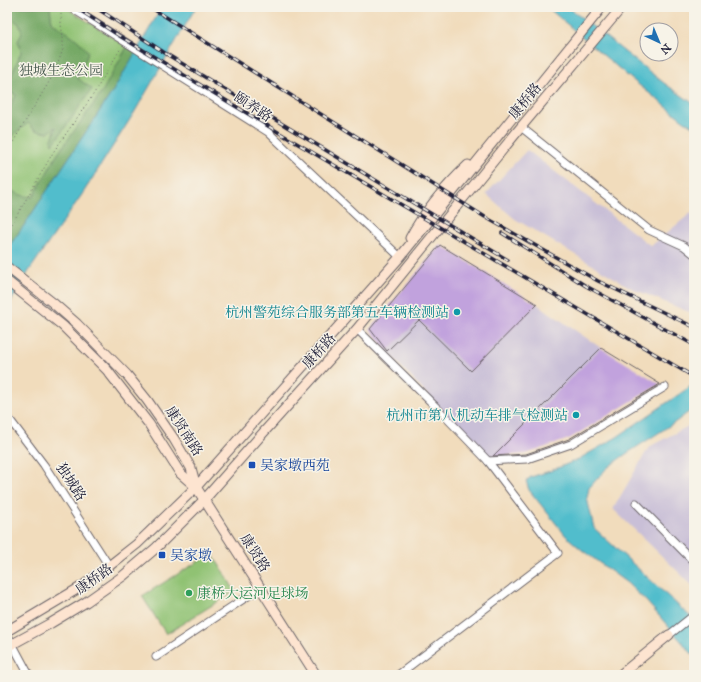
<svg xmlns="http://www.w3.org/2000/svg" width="701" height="682" font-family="'IM FELL Great Primer','Noto Serif SC',serif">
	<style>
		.industrial { fill: #c9bfd7 }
		.green { fill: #90c273; stroke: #597257 }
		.forest { fill: #74a865; stroke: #4b6550 }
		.water { fill: #51bdcc; stroke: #3a7084 }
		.building { fill: #c1a2dd }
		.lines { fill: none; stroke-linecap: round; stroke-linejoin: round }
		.street-casing { stroke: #6a6368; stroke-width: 9 }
		.secondary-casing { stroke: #6a6368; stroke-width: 11 }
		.path { stroke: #6a6368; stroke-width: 1; stroke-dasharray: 1 3; stroke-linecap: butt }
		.street { stroke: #fff; stroke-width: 7 }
		.secondary { stroke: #fde4d0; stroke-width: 9 }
		.rail-casing { stroke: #22223b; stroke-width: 3.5 }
		.rail { stroke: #f7f3e8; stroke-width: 2; stroke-dasharray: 6; stroke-linecap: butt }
		.culture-dot { fill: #0f9aa8; stroke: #f7f3e8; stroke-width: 1.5 }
		.transit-dot { fill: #1a4fb4; stroke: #f7f3e8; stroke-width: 1.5 }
		.leisure-dot { fill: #2e9e5b; stroke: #f7f3e8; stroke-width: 1.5 }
		.labels { text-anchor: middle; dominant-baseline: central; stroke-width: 3; stroke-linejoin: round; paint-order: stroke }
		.park-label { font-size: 14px; fill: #485a4f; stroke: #f7f3e8 }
		.street-label { font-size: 14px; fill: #22223b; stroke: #f7f3e8 }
		.culture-label { font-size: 14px; fill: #0d838f; stroke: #f7f3e8; text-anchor: end }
		.transit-label { font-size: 14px; fill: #164399; stroke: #f7f3e8; text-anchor: start }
		.leisure-label { font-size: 14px; fill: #27864d; stroke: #f7f3e8; text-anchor: start }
	</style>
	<rect width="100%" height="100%" fill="#f7f3e8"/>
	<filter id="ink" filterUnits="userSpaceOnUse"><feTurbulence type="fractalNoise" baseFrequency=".025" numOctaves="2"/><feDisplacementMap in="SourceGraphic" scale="8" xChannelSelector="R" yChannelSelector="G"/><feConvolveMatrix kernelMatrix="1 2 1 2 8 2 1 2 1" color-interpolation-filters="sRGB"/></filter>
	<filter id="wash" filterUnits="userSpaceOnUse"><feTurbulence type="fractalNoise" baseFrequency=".012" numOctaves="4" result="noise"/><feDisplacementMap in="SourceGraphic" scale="16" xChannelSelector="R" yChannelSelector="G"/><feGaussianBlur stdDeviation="0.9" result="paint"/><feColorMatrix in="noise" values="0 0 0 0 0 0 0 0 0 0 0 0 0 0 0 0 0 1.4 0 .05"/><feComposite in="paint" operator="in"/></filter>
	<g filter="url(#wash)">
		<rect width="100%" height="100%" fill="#f1dcbc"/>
		<g class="industrial">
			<path d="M527 150 651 246 691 213 694 216V314L633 289 515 219 486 194Z"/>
			<path d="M537 304 601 348 488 461 387 351 419 320 471 371Z"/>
			<path d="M694 423V587L613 509 649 447Z"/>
		</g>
		<g class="green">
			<path d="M7 7H65L136 52 113 91 23 227 7 249Z"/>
			<path d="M212 553 235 591 166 634 142 596Z"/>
		</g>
		<g class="forest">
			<path d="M7 7H50L52 23C66 31 79 39 88 52 86 63 79 69 77 78L92 89 54 143H51L56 127 48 133 35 130 28 123 7 140C7 120 6 113 16 95L7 90V87L21 52 18 41 22 33 19 24 7 14Z"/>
			<path d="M127 47 136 52 113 91 23 227 7 249V185C13 194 22 196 33 197L57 155 102 92Z"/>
		</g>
		<g class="water">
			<path d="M162 7H196L134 113 83 193 29 271 7 308V249L23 227 113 91Z"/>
			<path d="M547 7H568L664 83 694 104V127L683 120 629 77Z"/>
			<path d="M694 384V408L677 421 623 456 606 469 589 488 587 498 594 528 694 620V656L647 602 627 583 582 550 566 536 529 490 526 481 531 477 550 471 577 460 617 437Z"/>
		</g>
		<g id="blocks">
			<g class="building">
				<path d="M440 245 537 304 471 371 419 320 387 351 370 329Z"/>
				<path d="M601 348 660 384 569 439 526 454 493 456Z"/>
			</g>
		</g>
	</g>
	<g filter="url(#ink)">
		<use href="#blocks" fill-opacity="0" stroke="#6a6368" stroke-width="1"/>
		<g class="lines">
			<g class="street-casing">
				<g id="street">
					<path d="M70 7 268 132 400 257"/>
					<path d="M521 127 649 230 684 246 694 254"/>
					<path d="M357 329 436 407 488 461 558 553 398 675"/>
					<path d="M7 416 44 465 109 566"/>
					<path d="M488 461 527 459 571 444 665 387"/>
					<path d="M636 503 694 562"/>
					<path d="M7 634 29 675"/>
					<path d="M669 635 694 615"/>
					<path d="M156 657 260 588"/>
				</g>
			</g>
			<g class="secondary-casing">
				<g id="secondary">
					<path d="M410 238C425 210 445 187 468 165"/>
					<path d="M7 267 53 303 77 324 127 375 147 400 174 439 191 468 196 487"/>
					<path d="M7 281 63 326 107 370 149 424 180 473 196 487 316 675"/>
					<path d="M7 631 84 585 109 566 137 544 196 487 400 257 602 7"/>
					<path d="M7 647 51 623 86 602 123 576 156 548 204 500 263 433 357 329 521 127 622 7"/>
					<path d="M620 675 669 635"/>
				</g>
			</g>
			<g class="path">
				<path d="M7 152 55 72 63 49V36L61 25V14"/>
				<path d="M7 230 9 229 54 151 93 95 121 48"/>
			</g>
			<use href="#street" class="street"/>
			<use href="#secondary" class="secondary"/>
			<g class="rail-casing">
				<g id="rail">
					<path d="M75 7 118 35 288 138 694 377"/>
					<path d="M95 7 168 55 508 260"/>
					<path d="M150 7 485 217 598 281 694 327"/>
					<path d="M502 233 586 286 694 345"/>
				</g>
			</g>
			<use href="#rail" class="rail"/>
		</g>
	</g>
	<g class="culture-dot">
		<circle cx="457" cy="312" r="4"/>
		<circle cx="576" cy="415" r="4"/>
	</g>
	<g class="transit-dot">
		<rect x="248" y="461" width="8" height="8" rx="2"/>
		<rect x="158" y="551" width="8" height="8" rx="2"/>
	</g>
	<circle class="leisure-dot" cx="189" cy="593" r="4"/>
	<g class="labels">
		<g class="park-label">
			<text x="61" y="70">独城生态公园</text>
		</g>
		<g class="street-label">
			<text transform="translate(525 101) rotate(-50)">康桥路</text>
			<text transform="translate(253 107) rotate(33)">颐养路</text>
			<text transform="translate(319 351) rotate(-48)">康桥路</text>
			<text transform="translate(184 431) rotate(57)">康贤南路</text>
			<text transform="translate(71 482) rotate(57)">独城路</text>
			<text transform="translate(255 553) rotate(58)">康贤路</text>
			<text transform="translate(94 579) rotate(-35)">康桥路</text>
		</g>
		<g class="culture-label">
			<text x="449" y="312">杭州警苑综合服务部第五车辆检测站</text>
			<text x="568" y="415">杭州市第八机动车排气检测站</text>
		</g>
		<g class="transit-label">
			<text x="260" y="465">吴家墩西苑</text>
			<text x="170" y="555">吴家墩</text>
		</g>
		<g class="leisure-label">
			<text x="197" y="593">康桥大运河足球场</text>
		</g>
	</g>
	<rect width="701" height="682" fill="none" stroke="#f7f3e8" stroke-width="24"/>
	<g transform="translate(659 42) rotate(136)"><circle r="19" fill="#f7f3e8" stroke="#a29fa3"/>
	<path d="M0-3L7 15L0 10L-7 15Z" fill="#1f6fb2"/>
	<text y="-6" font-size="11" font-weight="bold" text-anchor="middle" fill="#22223b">N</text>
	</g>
</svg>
